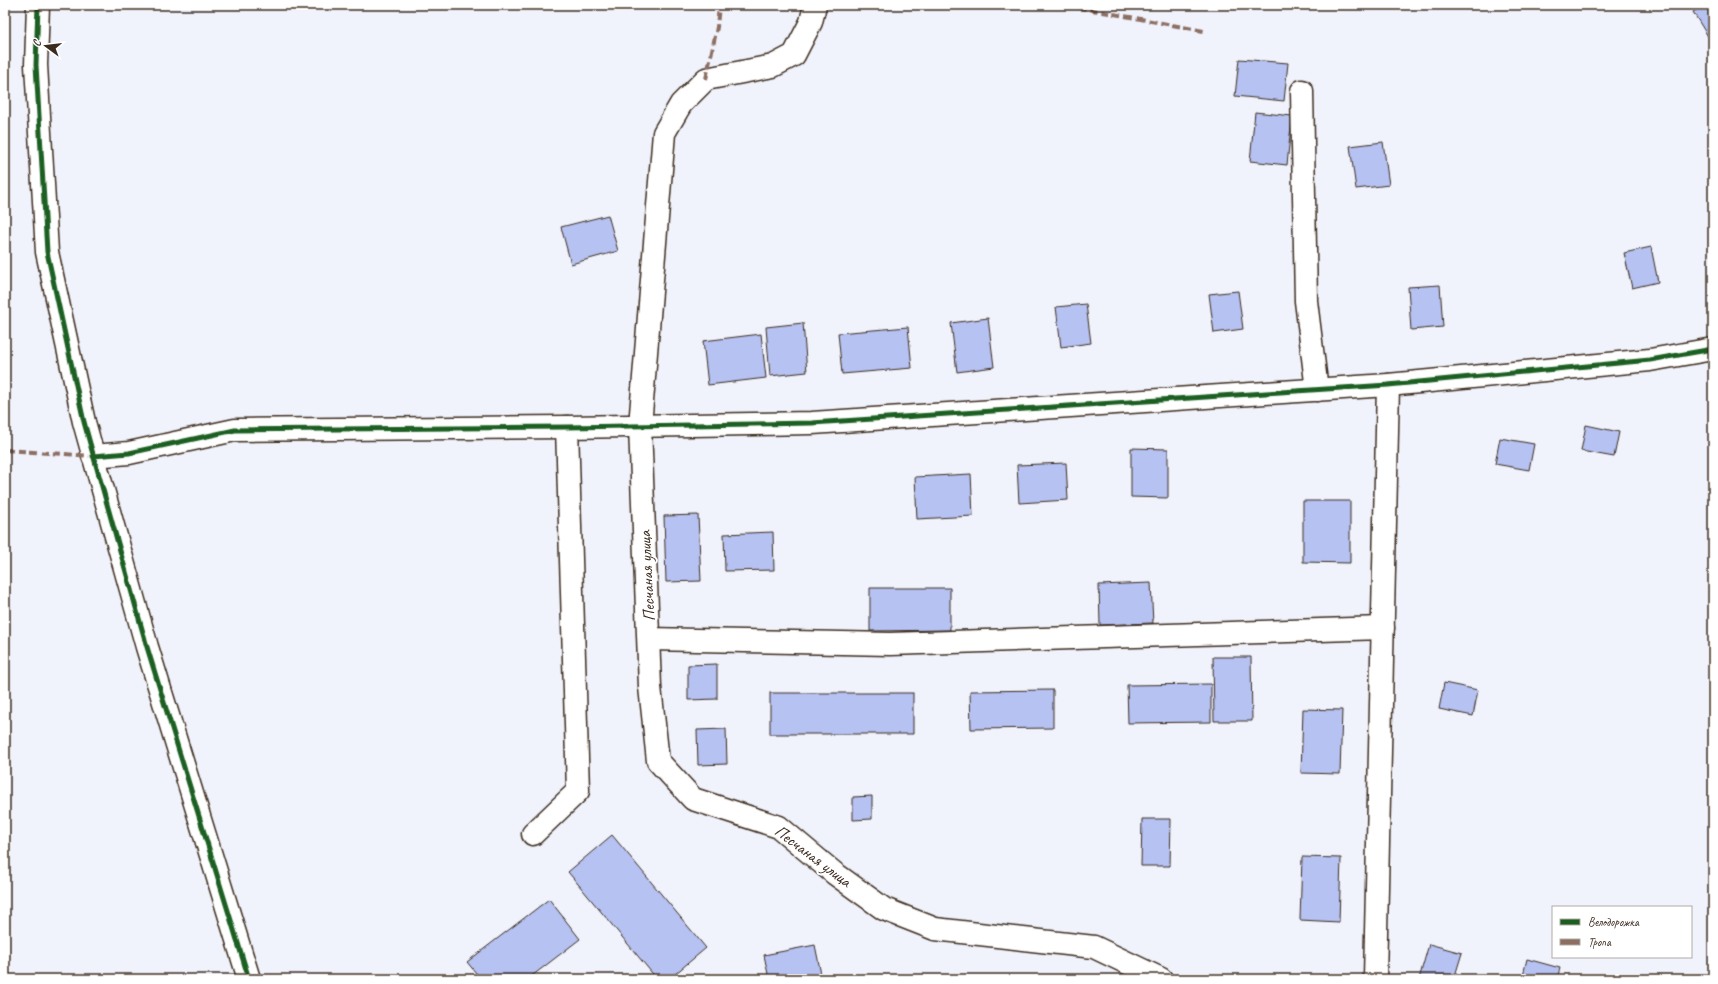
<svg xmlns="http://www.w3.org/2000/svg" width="1718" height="984" font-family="Caveat,sans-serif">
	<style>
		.building { fill: #b5c2f2; stroke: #3b2a1e }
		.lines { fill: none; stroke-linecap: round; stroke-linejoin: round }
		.minor-casing { stroke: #3b2a1e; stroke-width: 25 }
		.minor { stroke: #fff; stroke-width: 22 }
		.quiet { stroke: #8d6e63; stroke-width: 4; stroke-dasharray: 8 4; stroke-linecap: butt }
		.cycleway-casing { stroke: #fff; stroke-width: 8 }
		.cycleway { stroke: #1b5e20; stroke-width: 5 }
		.labels { text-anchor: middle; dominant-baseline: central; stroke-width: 4; stroke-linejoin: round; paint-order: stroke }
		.street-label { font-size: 17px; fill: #3b2a1e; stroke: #fff }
	</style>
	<rect width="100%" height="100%" fill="#f0f3fc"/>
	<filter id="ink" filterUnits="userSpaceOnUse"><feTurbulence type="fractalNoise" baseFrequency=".025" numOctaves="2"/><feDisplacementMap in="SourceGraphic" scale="8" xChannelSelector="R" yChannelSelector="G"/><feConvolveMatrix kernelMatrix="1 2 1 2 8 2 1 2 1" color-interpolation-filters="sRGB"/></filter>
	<g filter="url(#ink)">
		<g class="building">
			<path d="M1704 5H1713V35L1709 38 1693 12Z"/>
			<path d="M1239 59 1288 63 1284 101 1235 96Z"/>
			<path d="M1255 112 1292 116 1287 165 1250 161Z"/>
			<path d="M1383 142 1389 185 1356 189 1350 146Z"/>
			<path d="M608 215 618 251 571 264 561 227Z"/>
			<path d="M1651 247 1658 282 1632 288 1624 253Z"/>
			<path d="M1440 285 1443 327 1411 330 1408 287Z"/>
			<path d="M1238 291 1243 329 1214 333 1209 294Z"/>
			<path d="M1086 304 1091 343 1061 347 1056 307Z"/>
			<path d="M988 318 994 367 957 372 951 323Z"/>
			<path d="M803 323 807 372 770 376 766 327Z"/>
			<path d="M908 327 912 368 842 374 838 333Z"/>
			<path d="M761 334 766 378 708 385 703 341Z"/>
			<path d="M1586 425 1619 432 1614 457 1581 451Z"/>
			<path d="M1500 438 1534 444 1529 470 1495 464Z"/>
			<path d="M1131 448 1168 449V498L1131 497Z"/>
			<path d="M1066 463 1068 500 1019 503 1017 465Z"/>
			<path d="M971 474 973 516 917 519 915 477Z"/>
			<path d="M1303 501H1350V563L1303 562Z"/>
			<path d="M698 515 701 581 666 582 664 516Z"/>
			<path d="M773 532 774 570 725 571 724 534Z"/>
			<path d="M1151 583 1153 623 1100 625 1099 585Z"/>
			<path d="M870 588H950V630L870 631Z"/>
			<path d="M1213 657H1251L1252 721H1214Z"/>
			<path d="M717 664V699L688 700V665Z"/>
			<path d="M1444 683 1478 690 1473 716 1439 709Z"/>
			<path d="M1211 684V722L1128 723 1127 685Z"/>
			<path d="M1053 690V728L971 729 970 691Z"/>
			<rect x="770" y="693" width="143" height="41"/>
			<path d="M1303 709 1342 710 1340 774 1301 773Z"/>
			<path d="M726 729 727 764 698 765 697 730Z"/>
			<path d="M872 796V819L853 820V797Z"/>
			<path d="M1142 819H1171L1170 866H1141Z"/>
			<path d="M612 835 706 948 669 979H657L568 872Z"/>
			<path d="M1302 857 1341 858 1339 922 1300 920Z"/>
			<path d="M549 899 580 939 528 979H481L467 962Z"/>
			<path d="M1429 944 1462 953 1454 979H1419Z"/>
			<path d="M815 945 822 979H769L764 955Z"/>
			<path d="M1527 959 1560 968 1557 979H1522Z"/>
		</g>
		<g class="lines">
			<g class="minor-casing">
				<g id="minor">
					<path d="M38 5 36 65 47 252 84 422 147 647 249 979"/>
					<path d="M815 5 811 22 794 55 773 66 706 79 681 104 664 133 640 426 650 687 658 761 693 799 779 827 834 873 884 909 935 929 1094 947 1161 979"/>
					<path d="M1302 91 1306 301 1317 390"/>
					<path d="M93 456 129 453 235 430 567 427 812 423 1388 385 1650 360 1713 349"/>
					<path d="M649 639 890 644 1383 628"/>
					<path d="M533 834 578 791 567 427"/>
					<path d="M1375 979 1388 385"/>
				</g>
			</g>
			<use href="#minor" class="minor"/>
			<g class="quiet">
				<path d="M1066 5 1204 31"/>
				<path d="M706 79 717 27 719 5"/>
				<path d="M5 450 93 456"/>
			</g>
			<g class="cycleway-casing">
				<g id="cycleway">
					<path d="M38 5 36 65 47 252 84 422 147 647 249 979"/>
					<path d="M93 456 129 453 235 430 567 427 812 423 1388 385 1650 360 1713 349"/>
				</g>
			</g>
			<use href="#cycleway" class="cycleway"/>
		</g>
	</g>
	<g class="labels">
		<g class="street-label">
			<text transform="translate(647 576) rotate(-93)">Песчаная улица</text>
			<text transform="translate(813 856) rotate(37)">Песчаная улица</text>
		</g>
	</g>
	<rect width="1718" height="984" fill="none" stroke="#fff" stroke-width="20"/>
	<rect x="10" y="10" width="1698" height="964" fill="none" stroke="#3b2a1e" stroke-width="1.5" filter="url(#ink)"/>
	<rect x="1552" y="906" width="140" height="52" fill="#ffffff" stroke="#b1aaa5"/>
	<rect x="1560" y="919" width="20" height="6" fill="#1b5e20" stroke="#b1aaa5"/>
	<text x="1588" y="926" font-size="12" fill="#3b2a1e">Велодорожка</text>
	<rect x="1560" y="939" width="20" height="6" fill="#8d6e63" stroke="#b1aaa5"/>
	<text x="1588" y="946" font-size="12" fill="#3b2a1e">Тропа</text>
	<g transform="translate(46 46) rotate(285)" stroke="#ffffff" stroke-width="3" paint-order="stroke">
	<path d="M0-3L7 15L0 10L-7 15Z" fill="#3b2a1e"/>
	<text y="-6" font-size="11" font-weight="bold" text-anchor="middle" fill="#3b2a1e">С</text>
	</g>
</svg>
